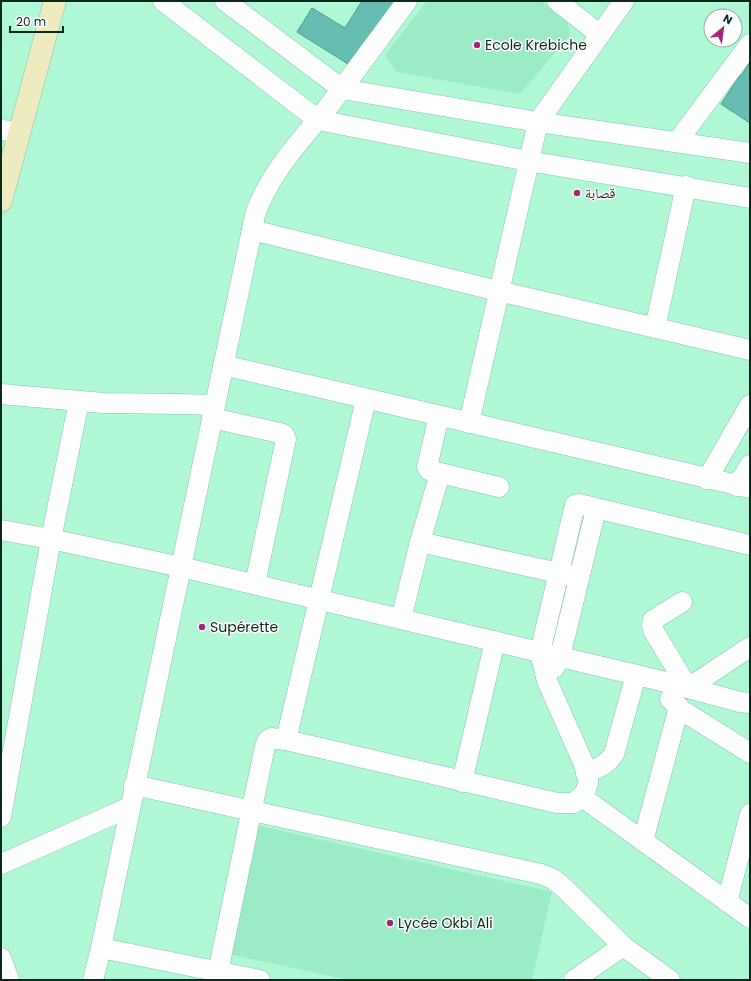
<svg xmlns="http://www.w3.org/2000/svg" width="751" height="981" font-family="Poppins,'Noto Naskh Arabic',sans-serif">
	<style>
		.built { fill: #9bebc7 }
		.building { fill: #67bdb1; stroke: #469d92 }
		.lines { fill: none; stroke-linecap: round; stroke-linejoin: round }
		.street-casing { stroke: #7fc6a6; stroke-width: 21 }
		.secondary-casing { stroke: #7fc6a6; stroke-width: 23 }
		.street { stroke: #fff; stroke-width: 20 }
		.secondary { stroke: #eeebbf; stroke-width: 22 }
		.poi-dot { fill: #a3267a; stroke: #fff; stroke-width: 1.5 }
		.labels { text-anchor: middle; dominant-baseline: central; stroke-width: 3; stroke-linejoin: round; paint-order: stroke }
		.poi-label { font-size: 14px; fill: #0a281c; stroke: #fff; text-anchor: start }
	</style>
	<rect width="100%" height="100%" fill="#aff7d5"/>
	<g class="built">
		<path d="M427 1H540L568 23 570 35 520 94 397 72 385 55Z"/>
		<path d="M256 825 552 892 532 980H349L228 954Z"/>
	</g>
	<g class="building">
		<path d="M362 1H394L353 67 297 32 312 8 345 28Z"/>
		<path d="M750 62V123L721 104 740 75 741 76Z"/>
	</g>
	<g class="lines">
		<g class="street-casing">
			<g id="street">
				<path d="M163 1 318 120 528 161 750 198"/>
				<path d="M225 1 342 89 538 122 750 153"/>
				<path d="M557 1 599 34"/>
				<path d="M1 129 18 134"/>
				<path d="M677 142 750 44"/>
				<path d="M252 230 498 291 750 350"/>
				<path d="M655 328 686 186"/>
				<path d="M223 365 750 488"/>
				<path d="M1 394 103 403 180 404 215 405"/>
				<path d="M366 399 286 740 557 803H574L585 793 588 783V778L583 762 547 681 540 652 575 505 579 504 750 545"/>
				<path d="M212 418 280 433 284 435 286 439 255 584"/>
				<path d="M469 423 538 122 624 1"/>
				<path d="M440 473 499 487"/>
				<path d="M707 479 750 405"/>
				<path d="M737 486 750 465"/>
				<path d="M1 530 51 539 181 567 662 681 740 702 750 703"/>
				<path d="M420 542 572 576"/>
				<path d="M682 602 653 620 652 625 653 630 688 688 750 647"/>
				<path d="M401 619 420 542 440 473 429 470 427 467 439 416"/>
				<path d="M554 668 560 657 596 509"/>
				<path d="M670 699 683 711 750 753"/>
				<path d="M586 773C597 768 607 765 614 754L636 675"/>
				<path d="M462 782 495 641"/>
				<path d="M134 785 541 874 553 879 562 886 623 946 670 980"/>
				<path d="M582 797 750 918"/>
				<path d="M1 817 51 539 79 401"/>
				<path d="M643 841 679 707"/>
				<path d="M1 864 130 807"/>
				<path d="M727 902 750 814"/>
				<path d="M101 948 260 980"/>
				<path d="M1 958 9 980"/>
				<path d="M218 972 265 746 267 741 271 738 286 740"/>
				<path d="M93 980 101 948 255 215C269 173 301 141 328 107 355 72 381 36 407 1"/>
				<path d="M574 980 623 946"/>
			</g>
		</g>
		<g class="secondary-casing">
			<path id="secondary" d="M1 201 55 1"/>
		</g>
		<use href="#street" class="street"/>
		<use href="#secondary" class="secondary"/>
	</g>
	<g class="poi-dot">
		<circle cx="477" cy="45" r="4"/>
		<circle cx="577" cy="193" r="4"/>
		<circle cx="202" cy="627" r="4"/>
		<circle cx="390" cy="923" r="4"/>
	</g>
	<g class="labels">
		<g class="poi-label">
			<text x="485" y="45">Ecole Krebiche</text>
			<text x="585" y="193">قصابة</text>
			<text x="210" y="627">Supérette</text>
			<text x="398" y="923">Lycée Okbi Ali</text>
		</g>
	</g>
	<rect width="751" height="981" fill="none" stroke="#0a281c" stroke-width="4"/>
	<g transform="translate(723 28) rotate(29)"><circle r="19" fill="#ffffff" stroke="#9da9a4"/>
	<path d="M0-3L7 15L0 10L-7 15Z" fill="#a3267a"/>
	<text y="-6" font-size="11" font-weight="bold" text-anchor="middle" fill="#0a281c">N</text>
	</g>
	<path d="M10 26v6h53v-6" fill="none" stroke="#0a281c" stroke-width="2"/>
	<text x="16" y="26" font-size="12" fill="#0a281c" stroke="#ffffff" stroke-width="3" paint-order="stroke">20 m</text>
</svg>
